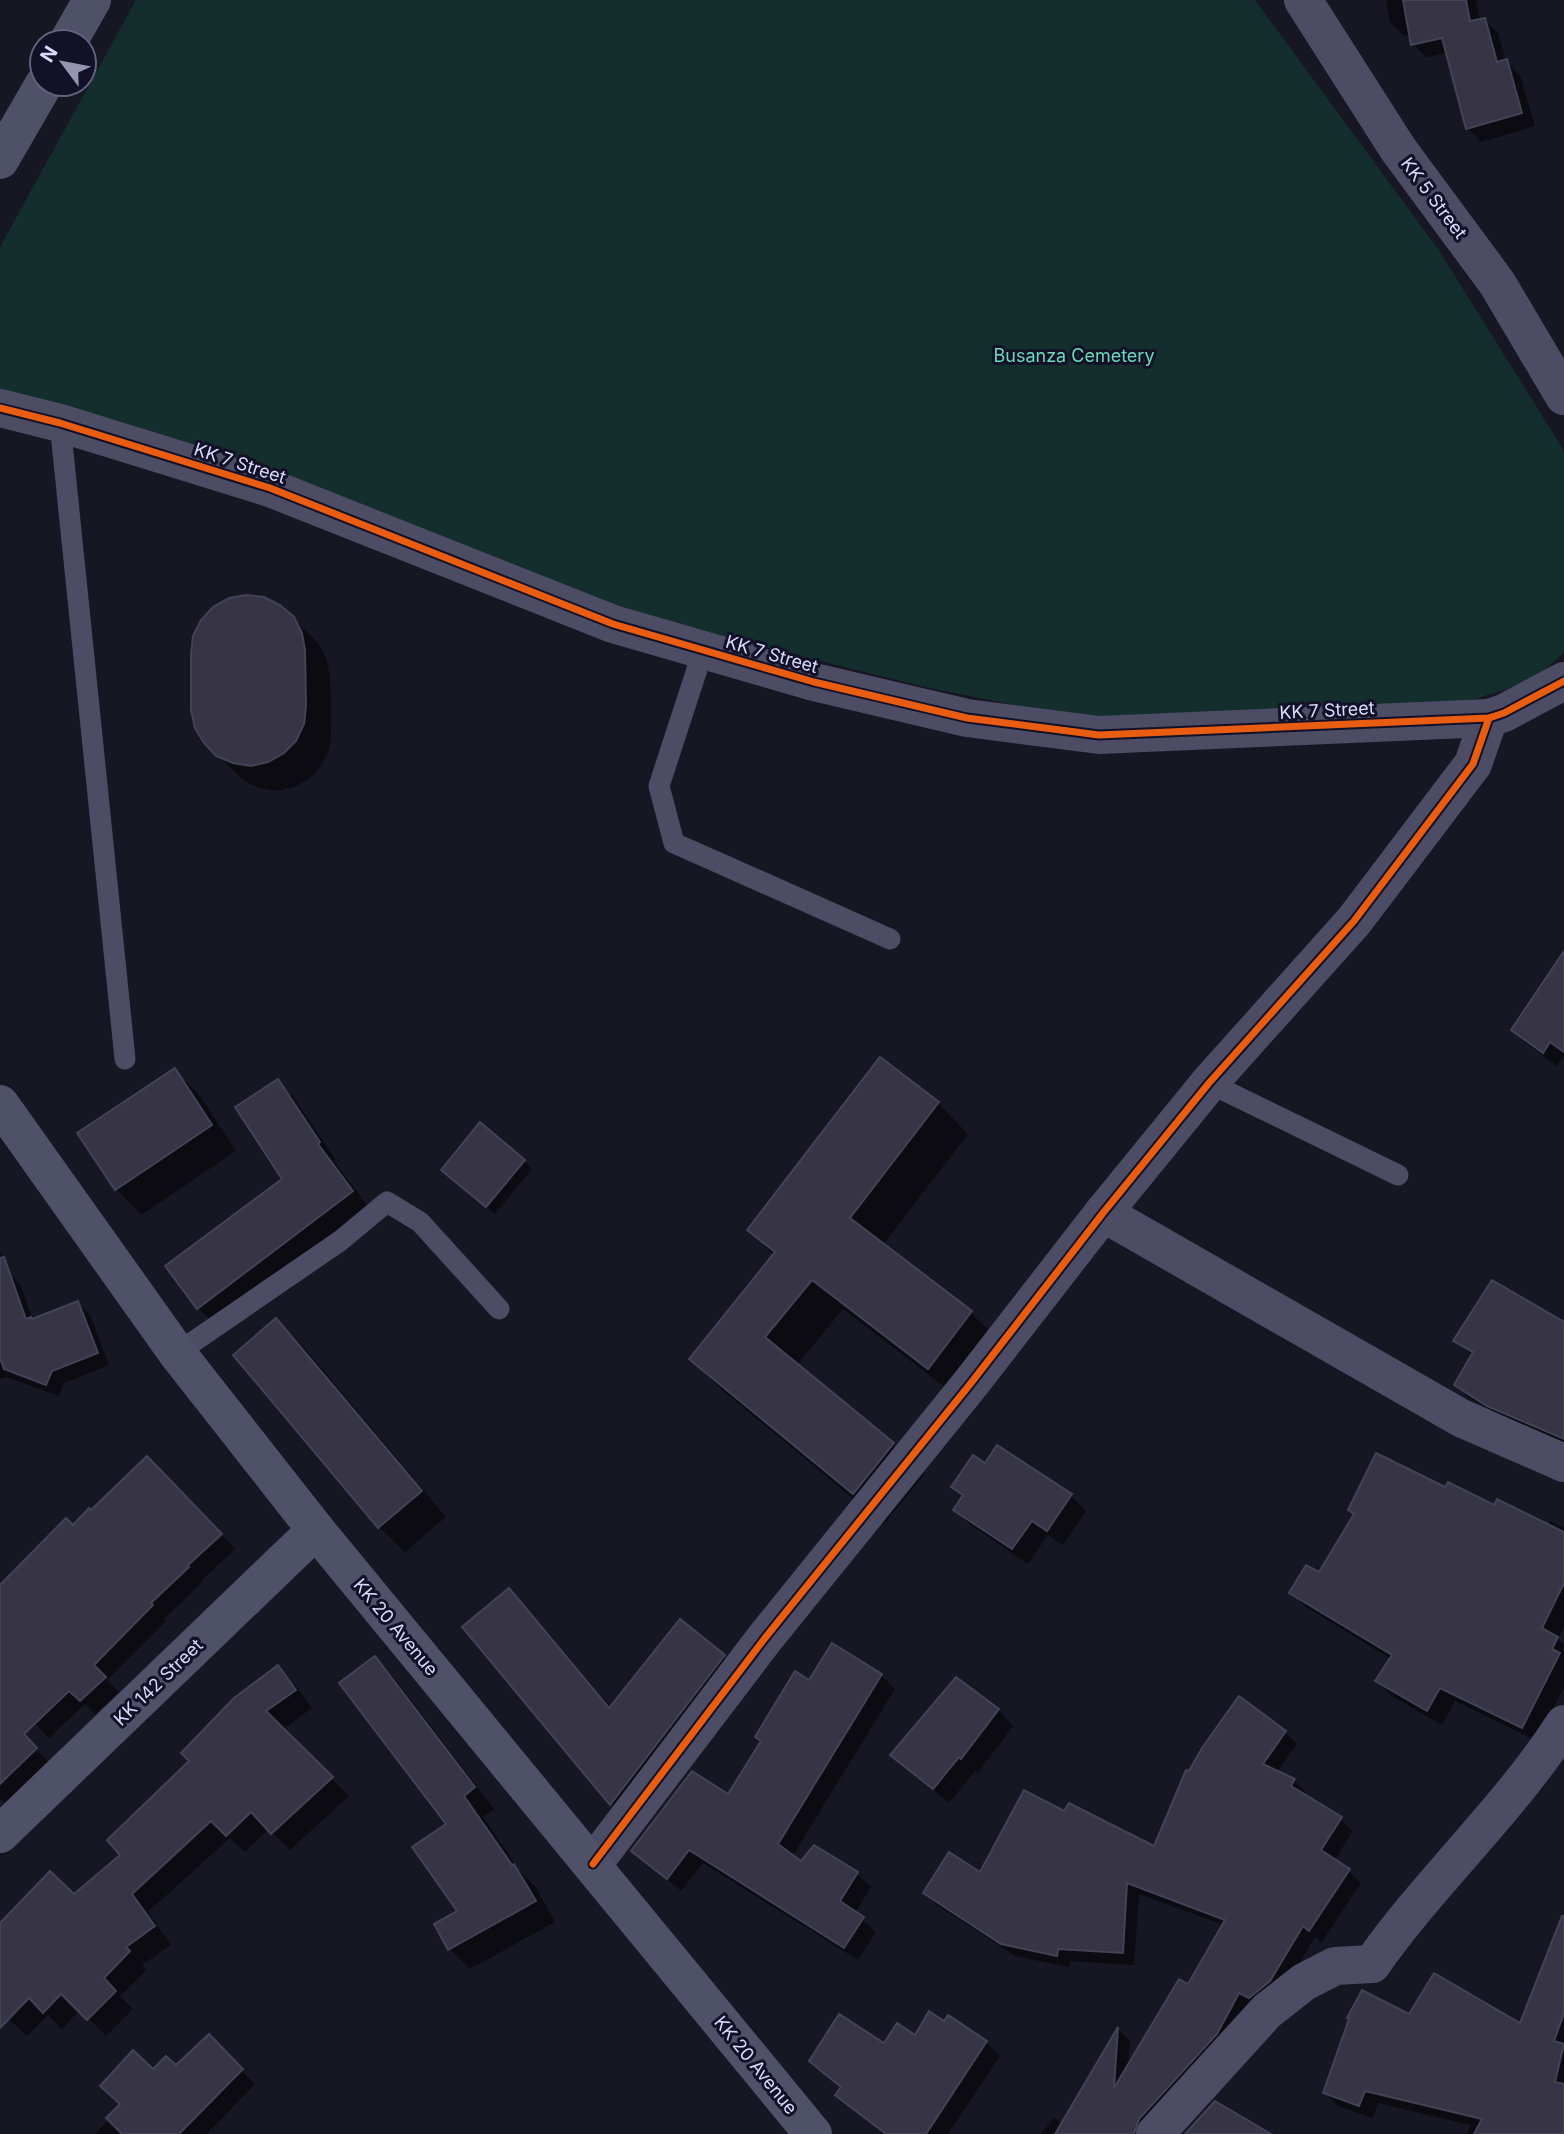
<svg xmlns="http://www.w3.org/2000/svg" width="1564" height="2134" font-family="Inter,sans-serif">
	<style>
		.green { fill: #142e2d }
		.shadow { fill: #0007 }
		.building { fill: #363445; stroke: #444256; stroke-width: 2 }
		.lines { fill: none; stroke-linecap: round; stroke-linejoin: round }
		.lane { stroke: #4c4c64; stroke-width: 21 }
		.street { stroke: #4c4c64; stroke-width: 38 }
		.secondary { stroke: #4f5169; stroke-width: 38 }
		.cycleway-casing { stroke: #131128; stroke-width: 11 }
		.cycleway { stroke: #e95d12; stroke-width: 7 }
		.labels { text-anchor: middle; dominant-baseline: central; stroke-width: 6; stroke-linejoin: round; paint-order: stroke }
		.street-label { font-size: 18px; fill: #dbdafe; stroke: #131128 }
		.park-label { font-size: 18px; fill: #67dcb5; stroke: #131128 }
	</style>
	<rect width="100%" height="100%" fill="#171623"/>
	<path class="green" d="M136 0H1255L1438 249 1564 451V652L1533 681 1465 702 1083 719 925 687 518 586 0 407V247Z"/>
	<g class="shadow">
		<path d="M1386 0H1476L1480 21 1484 20 1498 33 1506 62 1520 75 1535 126 1481 142 1468 128 1448 53 1426 57 1413 44 1411 34 1404 36 1390 22Z"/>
		<path d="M292 618 319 644 327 660 330 677 331 733 329 750 321 766 309 779 294 787 277 791 260 788 244 781 205 742Z"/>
		<path d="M1564 954V1056L1557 1066 1527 1044 1513 1030Z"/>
		<path d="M175 1070 200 1096 236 1151 141 1215 116 1189Z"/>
		<path d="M277 1081 294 1098 336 1160 334 1161 369 1208 215 1325 198 1308 284 1179Z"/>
		<path d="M938 1103 968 1134 883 1245 971 1313 1002 1343 959 1398 843 1309 797 1365 893 1444 924 1475 884 1524 722 1390 691 1359 775 1256 749 1230Z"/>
		<path d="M524 1161 532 1169 495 1214 451 1178Z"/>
		<path d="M0 1250 9 1273 20 1284 33 1320 78 1303 90 1315 109 1365 64 1383 59 1396 6 1377 0 1379Z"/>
		<path d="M276 1320 302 1345 446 1517 405 1552 379 1527Z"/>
		<path d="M1564 1330V1444L1500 1416 1467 1396 1456 1384 1473 1355 1455 1341Z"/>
		<path d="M997 1447 1071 1496 1086 1511 1063 1545 1048 1535 1028 1564 971 1525 955 1510 964 1497 953 1487 985 1465Z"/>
		<path d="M161 1473 235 1549 201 1581 202 1582 164 1619 166 1621 107 1680 119 1692 95 1714 85 1704 49 1738 0 1687V1588L91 1513Z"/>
		<path d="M1446 1490 1548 1526 1550 1521 1564 1528V1626L1558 1639 1564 1645V1687L1537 1741 1455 1701 1442 1725 1392 1696 1377 1681 1391 1659 1306 1607 1291 1593 1319 1575 1355 1515 1350 1510Z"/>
		<path d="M508 1590 531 1613 611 1708 723 1656 746 1679 634 1826 612 1804 464 1627Z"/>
		<path d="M833 1646 881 1675 895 1689 792 1857 801 1863 857 1874 871 1887 855 1913 876 1932 858 1960 703 1863 681 1891 633 1851 729 1796 810 1682Z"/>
		<path d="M374 1658 395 1679 494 1809 483 1817 522 1874 535 1886 555 1922 470 1969 449 1948 459 1911 449 1824Z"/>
		<path d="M278 1667 295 1685 312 1708 282 1730 349 1796 290 1850 269 1829 245 1852 230 1838 148 1912 171 1945 142 1965 147 1970 120 1996 133 2009 106 2036 80 2010 62 2029 48 2015 27 2036 0 2011V1933L74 1897 123 1855 191 1761Z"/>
		<path d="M998 1710 1013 1726 978 1773 975 1771 949 1803 892 1755Z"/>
		<path d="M14 1727 52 1766 10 1808 0 1798V1741Z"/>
		<path d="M1285 1732 1297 1744 1277 1772 1294 1780 1306 1792 1304 1796 1340 1819 1353 1831 1334 1861 1349 1871 1361 1883 1322 1942 1315 1937 1282 1993 1149 2134H1118L1076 2101 1119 2030 1130 2041 1128 2069 1188 1986 1224 1925 1139 1894 1134 1965 1070 1961 1069 1967 1015 1956 937 1905 925 1893 980 1874 1064 1813 1155 1848 1190 1773Z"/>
		<path d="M1564 1958V2134H1467L1470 2125 1378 2103 1373 2118 1338 2106 1325 2092 1410 2017 1521 2025Z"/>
		<path d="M948 2018 986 2043 1000 2056 948 2134H883L837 2095 842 2088 811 2061 915 2037 944 2024Z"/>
		<path d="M209 2037 255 2084 207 2134H95L153 2072 176 2068Z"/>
		<path d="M1054 2118 1078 2134H1041Z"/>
	</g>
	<g class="building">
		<path d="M1403 0H1466L1470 21 1485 18 1497 62 1507 59 1522 113 1466 129 1442 38 1411 45Z"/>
		<path d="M246 595 264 597 280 605 294 617 302 633 305 650 306 706 304 724 296 741 284 753 268 762 251 766 233 763 216 756 204 743 195 728 191 710V654L193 636 201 620 213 607 229 598Z"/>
		<path d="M1564 951V1052L1550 1042 1543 1053 1511 1030Z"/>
		<path d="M880 1057 939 1102 850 1218 972 1311 928 1369 812 1280 765 1337 894 1443 853 1494 689 1359 775 1252 747 1230Z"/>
		<path d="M175 1068 212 1125 115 1190 77 1133Z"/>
		<path d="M278 1079 320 1142 318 1144 353 1191 197 1309 165 1266 282 1179 235 1107Z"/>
		<path d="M480 1122 525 1160 486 1207 441 1170Z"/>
		<path d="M4 1257 26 1319 31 1317 32 1319 78 1301 98 1353 52 1371 46 1385 4 1369 0 1358V1258Z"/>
		<path d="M1492 1280 1564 1322V1439L1487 1406 1454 1385 1473 1352 1453 1341Z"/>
		<path d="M276 1318 422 1491 378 1528 233 1355Z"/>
		<path d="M997 1445 1072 1494 1047 1531 1032 1521 1012 1549 953 1510 963 1495 951 1487 973 1455 985 1463Z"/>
		<path d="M1376 1453 1445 1487 1448 1482 1494 1505 1497 1499 1564 1532V1583L1542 1628 1558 1637 1552 1649 1560 1653 1522 1728 1440 1688 1427 1711 1375 1681 1392 1655 1289 1593 1306 1565 1319 1572 1354 1514 1348 1510Z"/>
		<path d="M147 1456 222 1534 188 1565 189 1567 151 1603 153 1605 94 1665 106 1677 80 1701 69 1691 24 1734 37 1748 0 1784V1585L66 1518 73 1525 89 1508 91 1510Z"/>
		<path d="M509 1588 609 1708 680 1619 725 1655 610 1805 462 1627Z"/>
		<path d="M832 1643 882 1674 778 1844 801 1861 814 1845 858 1872 840 1901 864 1917 844 1948 689 1850 667 1879 631 1851 692 1771 728 1794 761 1741 755 1737 795 1671 809 1680Z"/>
		<path d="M375 1656 475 1787 464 1796 512 1865 514 1864 536 1901 448 1950 434 1924 457 1911 412 1847 446 1824 339 1683Z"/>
		<path d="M278 1665 296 1690 266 1711 333 1777 271 1834 251 1812 226 1836 211 1821 132 1894 155 1926 126 1947 130 1951 104 1978 116 1991 87 2020 61 1994 43 2013 29 1998 0 2028V1923L50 1871 74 1894 120 1855 107 1840 189 1761 181 1753 234 1698Z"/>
		<path d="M956 1677 999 1709 961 1759 959 1757 933 1789 890 1755Z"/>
		<path d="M1239 1696 1286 1731 1263 1764 1295 1779 1291 1786 1342 1817 1321 1850 1350 1869 1309 1931 1303 1926 1270 1981 1249 1998 1239 1993 1217 2034 1139 2119 1134 2134H1055L1118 2027 1114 2088 1179 1979 1188 1984 1225 1920 1127 1883 1123 1953 1058 1949 1057 1956 1001 1944 923 1893 949 1852 980 1872 1024 1790 1064 1811 1069 1803 1154 1846 1186 1770 1189 1771 1202 1748Z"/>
		<path d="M1562 1916H1564V2013L1554 2041 1564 2044 1555 2082 1564 2084V2134H1474L1482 2119 1365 2091 1359 2106 1323 2093 1349 2019 1347 2018 1362 1990 1409 2014 1434 1973 1520 2023Z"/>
		<path d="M929 2011 944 2021 948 2015 987 2041 926 2134H886L835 2095 841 2087 809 2061 839 2014 884 2043 897 2023 915 2035Z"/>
		<path d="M209 2034 243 2069 179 2134H122L106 2118 120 2104 100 2086 133 2050 153 2069 166 2056 176 2065Z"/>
		<path d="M1215 2101 1271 2134H1185Z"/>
	</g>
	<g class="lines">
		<g class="lane">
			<path d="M60 423 125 1059"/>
			<path d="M703 651 659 786 674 843 890 939"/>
			<path d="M1209 1083 1398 1175"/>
			<path d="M177 1353 340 1241 387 1202 420 1222 499 1309"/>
		</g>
		<g class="street">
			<path d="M1303 0 1398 149 1497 283 1564 396"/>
			<path d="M0 408 60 423 270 488 613 624 814 682 967 718 1099 735 1489 718 1504 713 1564 681"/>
			<path d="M1103 1213 1461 1418 1564 1463"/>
			<path d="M593 1864 765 1638 971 1383 1103 1213 1209 1083 1354 921 1473 764 1489 718"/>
			<path d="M1155 2134 1267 2011 1304 1982 1335 1966 1372 1964C1430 1881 1509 1810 1564 1724"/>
		</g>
		<g class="secondary">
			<path d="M68 42 92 0"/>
			<path d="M0 160 44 84"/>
			<path d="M0 1104 177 1353 316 1530 813 2134"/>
			<path d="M0 1834 316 1530"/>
		</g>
		<g class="cycleway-casing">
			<g id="cycleway">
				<path d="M0 408 60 423 270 488 613 624 814 682 967 718 1099 735 1489 718 1504 713 1564 681"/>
				<path d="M593 1864 765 1638 971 1383 1103 1213 1209 1083 1354 921 1473 764 1489 718"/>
			</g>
		</g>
		<use href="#cycleway" class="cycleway"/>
	</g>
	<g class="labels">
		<g class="street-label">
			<text transform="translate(1434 198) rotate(53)">KK 5 Street</text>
			<text transform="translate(240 463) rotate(18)">KK 7 Street</text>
			<text transform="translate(772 654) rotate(16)">KK 7 Street</text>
			<text transform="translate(1327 710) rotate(-3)">KK 7 Street</text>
			<text transform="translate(396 1627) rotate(50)">KK 20 Avenue</text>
			<text transform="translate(158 1682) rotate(-44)">KK 142 Street</text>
			<text transform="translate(756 2065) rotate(51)">KK 20 Avenue</text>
		</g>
		<g class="park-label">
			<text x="1074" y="355">Busanza Cemetery</text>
		</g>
	</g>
	<g transform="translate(63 63) rotate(302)"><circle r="33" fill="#131128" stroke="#63617e" stroke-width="2"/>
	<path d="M0-5L12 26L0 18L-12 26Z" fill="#9695b1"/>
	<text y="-10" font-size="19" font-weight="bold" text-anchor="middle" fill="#dbdafe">N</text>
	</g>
</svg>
